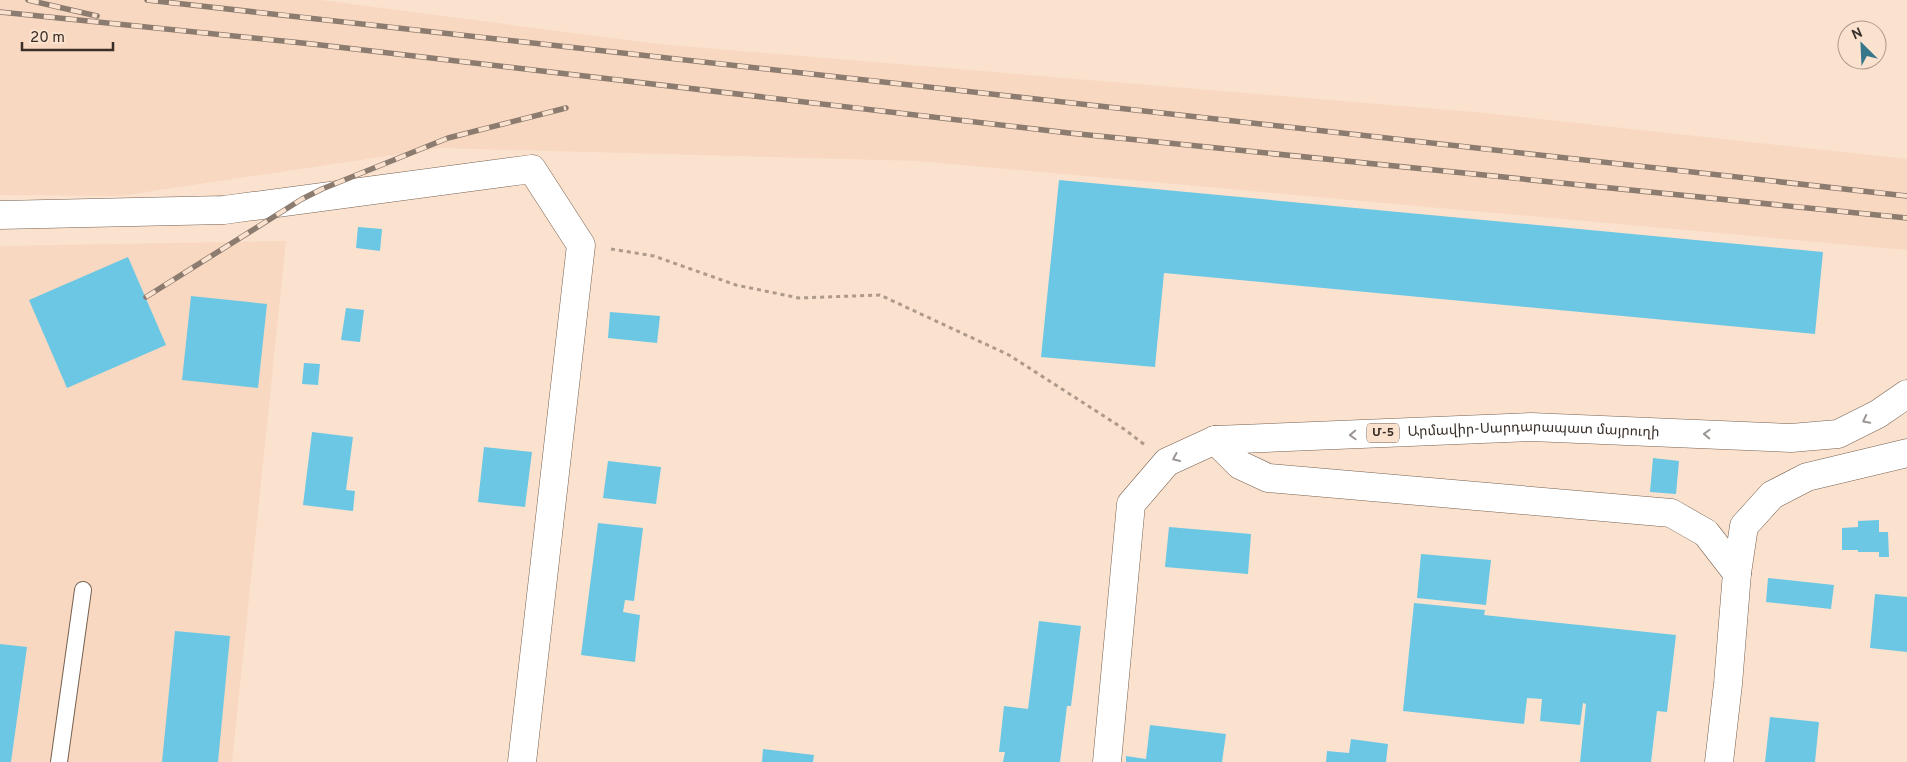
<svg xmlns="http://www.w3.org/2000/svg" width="1907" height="762" font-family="Overpass,'Noto Sans Armenian',sans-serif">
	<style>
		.built { fill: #f8d8c0 }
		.building { fill: #6bc7e4 }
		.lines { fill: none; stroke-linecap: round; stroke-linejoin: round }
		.lane-casing { stroke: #766150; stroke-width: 18 }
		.street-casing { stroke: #766150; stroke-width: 29 }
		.highway-casing { stroke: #766150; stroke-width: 29 }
		.path { stroke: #ad9a8b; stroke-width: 3; stroke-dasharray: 4 4; stroke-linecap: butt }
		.lane { stroke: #fff; stroke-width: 16 }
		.street { stroke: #fff; stroke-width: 28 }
		.highway { stroke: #fff; stroke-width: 28 }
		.rail-casing { stroke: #8c7b6f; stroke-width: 5.5 }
		.rail { stroke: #fbe2cf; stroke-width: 4; stroke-dasharray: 11; stroke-linecap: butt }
		.oneway { stroke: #9c9794 }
		.labels { text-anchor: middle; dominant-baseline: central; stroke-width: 5; stroke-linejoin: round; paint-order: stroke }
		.shield { fill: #fbe2cf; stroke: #73655a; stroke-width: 1 }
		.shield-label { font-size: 12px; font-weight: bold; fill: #392f28 }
		.street-label { font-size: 14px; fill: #392f28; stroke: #fbe2cf }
	</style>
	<rect width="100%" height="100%" fill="#fbe2cf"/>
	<g class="built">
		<path d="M0 0H321L657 44 1485 113 1907 159V250L918 161 440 148 120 196 0 195Z"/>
		<path d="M286 241 232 762H0V246Z"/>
	</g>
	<g class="building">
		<path d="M1059 180 1823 252 1815 334 1164 273 1155 367 1041 357Z"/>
		<path d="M358 227 382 229 380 251 356 248Z"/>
		<path d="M128 257 166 345 67 388 29 300Z"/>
		<path d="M191 296 267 304 258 388 182 380Z"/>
		<path d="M346 308 364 310 360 342 341 340Z"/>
		<path d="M610 312 660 316 657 343 608 338Z"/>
		<path d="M304 363 320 364 318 385 302 384Z"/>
		<path d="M312 432 353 437 346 490 355 491 353 511 303 505Z"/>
		<path d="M484 447 532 452 525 507 478 502Z"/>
		<path d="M1653 458 1679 461 1676 494 1650 492Z"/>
		<path d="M608 461 661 467 656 504 603 498Z"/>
		<path d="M1879 520V532H1888L1889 557H1879V552H1858V550H1842V528L1858 527V521Z"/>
		<path d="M598 523 643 528 634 601 625 600 623 612 640 615 635 662 581 655Z"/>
		<path d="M1169 527 1251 534 1248 574 1165 567Z"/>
		<path d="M1421 554 1491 560 1486 605 1417 598Z"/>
		<path d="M1768 578 1834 585 1831 609 1766 602Z"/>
		<path d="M1875 594 1907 597V652L1870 648Z"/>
		<path d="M1414 603 1485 610 1484 615 1676 635 1667 712 1657 711 1651 762H1580L1586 704 1583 703 1580 725 1540 721 1542 699 1527 698 1524 724 1403 711Z"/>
		<path d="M1039 621 1081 626 1071 706H1067L1060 762H1003L1005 752H999L1004 706 1028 709Z"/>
		<path d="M175 631 230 636 218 762H162Z"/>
		<path d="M0 644 27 647 11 762H0Z"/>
		<path d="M1770 717 1819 722 1815 762H1765Z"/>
		<path d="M1150 725 1226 734 1222 762H1126V756L1146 759Z"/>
		<path d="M1351 739 1388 744 1386 762H1326L1327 751 1349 753Z"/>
		<path d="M763 749 814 755 813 762H762Z"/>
	</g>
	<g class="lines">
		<g class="lane-casing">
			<path id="lane" d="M59 762 83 590"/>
		</g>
		<g class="street-casing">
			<g id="street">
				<path d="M0 215 224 210 532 169 581 245 522 762"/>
				<path d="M1215 440 1240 465 1268 478 1671 513 1706 533 1737 573 1728 684 1719 762"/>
				<path d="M1737 573 1744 526 1772 495 1807 477 1907 453"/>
			</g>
		</g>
		<g class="highway-casing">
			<g id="highway">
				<path id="s1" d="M1107 762 1131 504 1167 462 1215 440 1531 427 1791 438 1838 434 1878 414 1907 394"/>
			</g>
		</g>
		<path class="path" d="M611 249 654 256 736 285 799 298 880 295 1009 355 1124 429 1145 445"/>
		<use href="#lane" class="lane"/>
		<use href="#street" class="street"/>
		<use href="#highway" class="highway"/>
		<g class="rail-casing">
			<g id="rail">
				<path d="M28 0 97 16"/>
				<path d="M147 0 1907 196"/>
				<path d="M0 12 312 44 1069 133 1907 218"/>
				<path d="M146 297 302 199 322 189 448 138 566 108"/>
			</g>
		</g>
		<use href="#rail" class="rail"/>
	</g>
	<defs><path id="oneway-chevron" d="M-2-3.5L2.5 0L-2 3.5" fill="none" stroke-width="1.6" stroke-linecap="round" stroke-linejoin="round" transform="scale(1.25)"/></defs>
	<g class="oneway">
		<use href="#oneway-chevron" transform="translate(1866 420) rotate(153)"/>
		<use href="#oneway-chevron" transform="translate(1707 434) rotate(-178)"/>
		<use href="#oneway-chevron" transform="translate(1353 435) rotate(178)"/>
		<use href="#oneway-chevron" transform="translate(1176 458) rotate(156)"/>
	</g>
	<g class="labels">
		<rect class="shield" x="1367" y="423.5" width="32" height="19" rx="4"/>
		<g class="shield-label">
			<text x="1383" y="433">Մ-5</text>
		</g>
		<g class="street-label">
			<text stroke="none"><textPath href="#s1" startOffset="686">Արմավիր-Սարդարապատ մայրուղի</textPath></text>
		</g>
	</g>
	<g transform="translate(1862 45) rotate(336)"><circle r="24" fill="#fbe2cf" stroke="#ad9a8c"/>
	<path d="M0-4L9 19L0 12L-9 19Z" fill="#36768a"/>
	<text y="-8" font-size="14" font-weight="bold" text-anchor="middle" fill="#392f28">N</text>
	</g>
	<path d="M22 42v8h91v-8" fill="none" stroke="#392f28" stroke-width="2.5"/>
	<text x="30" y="42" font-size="15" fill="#392f28" stroke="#fbe2cf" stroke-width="4" paint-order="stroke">20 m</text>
</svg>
